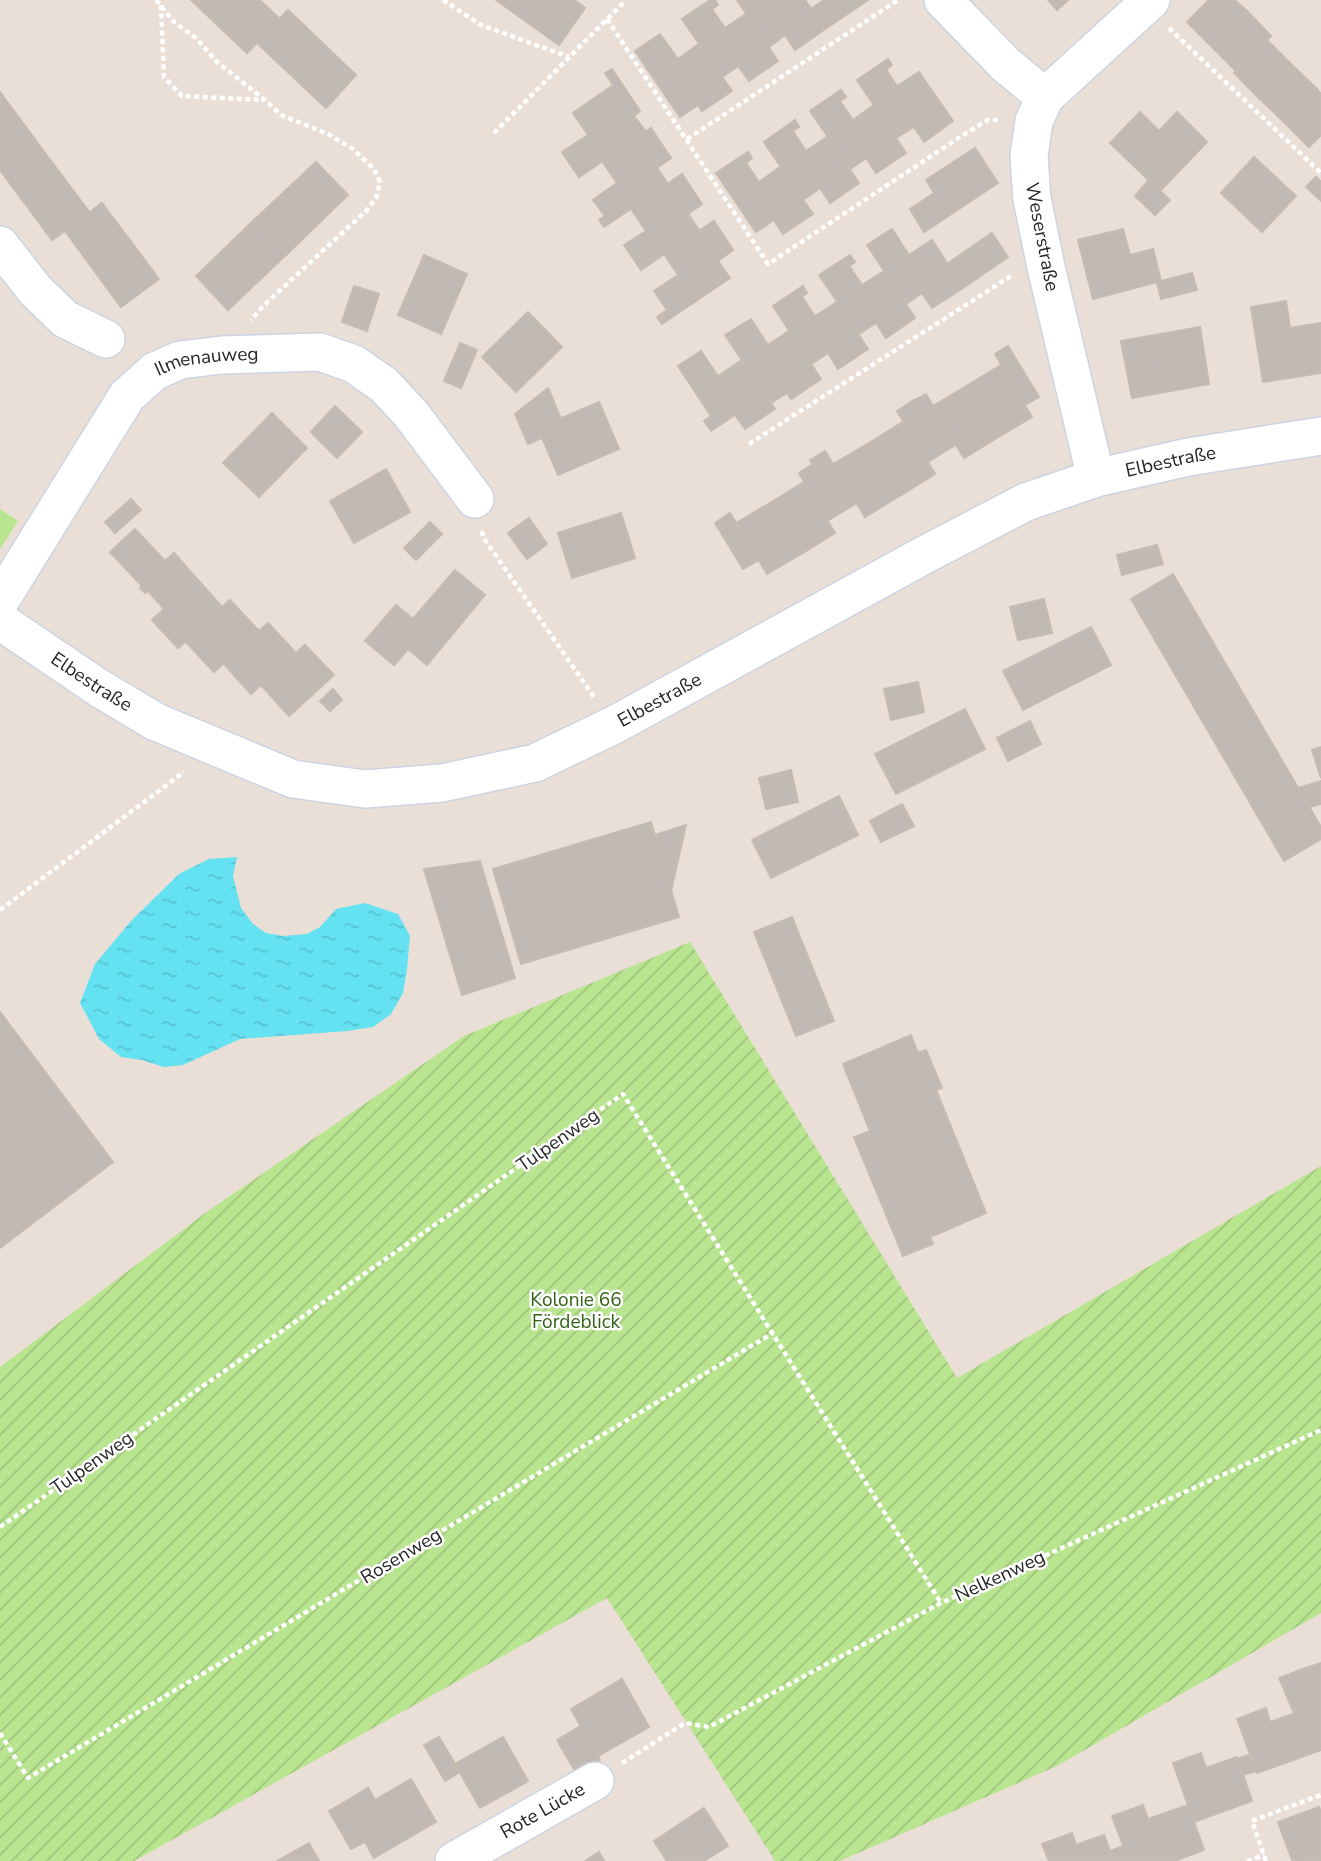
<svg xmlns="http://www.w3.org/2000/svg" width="1321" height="1861" font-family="'Nunito Sans',sans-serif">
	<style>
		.grass { fill: #b9e490 }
		.garden { fill: url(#garden-furrows) }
		.water { fill: url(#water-ripples) }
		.building { fill: #c1b9b4; stroke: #c5bbb1; stroke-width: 2 }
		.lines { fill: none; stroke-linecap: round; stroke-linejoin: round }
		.minor-casing { stroke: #ccd3e1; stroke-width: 40 }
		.path { stroke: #fff; stroke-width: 4.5; stroke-dasharray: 5 3.5; stroke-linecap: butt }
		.minor { stroke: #fff; stroke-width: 37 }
		.labels { text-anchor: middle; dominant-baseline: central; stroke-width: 5; stroke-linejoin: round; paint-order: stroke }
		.street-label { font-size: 19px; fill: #262626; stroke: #fff }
		.park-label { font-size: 19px; fill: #326416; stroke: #fff }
	</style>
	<defs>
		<pattern id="garden-furrows" width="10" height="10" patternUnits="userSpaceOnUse" patternTransform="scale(1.75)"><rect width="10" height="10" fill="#b9e490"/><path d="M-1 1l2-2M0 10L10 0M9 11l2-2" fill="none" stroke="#9fc37c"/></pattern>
		<pattern id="water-ripples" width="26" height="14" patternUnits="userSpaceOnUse" patternTransform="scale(1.75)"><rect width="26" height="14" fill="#64e2f2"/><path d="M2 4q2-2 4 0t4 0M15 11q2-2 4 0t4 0" fill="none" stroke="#57c2cf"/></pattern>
	</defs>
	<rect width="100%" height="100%" fill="#eadfd7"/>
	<path class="grass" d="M0 509 18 521 0 549Z"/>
	<path class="garden" d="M690 942 957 1378 1321 1166V1613L1057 1766 840 1861H775L607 1598 134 1861H0V1367L208 1211 464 1036Z"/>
	<path class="water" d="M237 857 233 876 241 908 253 924 266 933 283 936 307 934 320 927 336 909 365 903 398 914 410 936 407 970 403 993 391 1014 373 1027 347 1031 240 1039 183 1065 164 1067 142 1060 121 1057 99 1039 80 1003 95 964 131 921 179 874 209 859Z"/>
	<g class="building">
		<path d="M191 0H260L280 19 247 53Z"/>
		<path d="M496 0H574L585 8 559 45Z"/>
		<path d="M710 0H715L718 5 712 9 725 28 746 14 778 61 749 81 738 66 722 77 682 19Z"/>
		<path d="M737 0H805L825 29 795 50 785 35 769 47Z"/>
		<path d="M824 0H868L825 29 811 9Z"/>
		<path d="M1048 0H1068L1057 10Z"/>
		<path d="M1209 0H1235L1247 11 1212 47 1187 22Z"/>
		<path d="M288 10 356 75 326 108 257 43Z"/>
		<path d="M1247 11 1271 36 1236 71 1212 47Z"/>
		<path d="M660 34 678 59 699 44 732 91 702 111 698 105 680 117 635 51Z"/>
		<path d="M1267 40 1292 65 1259 98 1234 73Z"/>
		<path d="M888 59 892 65 886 70 897 86 919 72 953 121 924 142 914 127 896 138 857 80Z"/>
		<path d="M1292 65 1317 89 1284 122 1259 98Z"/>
		<path d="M612 69 640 111 634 116 646 132 579 177 562 152 588 135 573 113 613 85 605 73Z"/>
		<path d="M1317 89 1321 94V135L1309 147 1284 122Z"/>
		<path d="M841 90 846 97 840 101 853 120 874 105 906 153 876 173 866 158 850 169 810 111Z"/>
		<path d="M0 92 34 138 0 163Z"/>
		<path d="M1140 112 1159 131 1177 112 1207 142 1160 191 1110 143Z"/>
		<path d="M795 120 799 127 793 131 806 151 827 137 859 183 830 203 820 188 803 200 764 142Z"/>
		<path d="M651 128 671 158 657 168 668 184 604 227 599 220 605 216 593 200 617 183 602 161Z"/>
		<path d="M34 138 90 213 52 240 0 170V163Z"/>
		<path d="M975 148 998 183 924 232 910 209 934 193 926 180Z"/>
		<path d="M748 152 752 158 746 163 759 182 780 167 813 214 783 234 774 220 756 232 716 173Z"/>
		<path d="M1254 157 1296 196 1262 232 1221 193Z"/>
		<path d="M316 162 348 195 287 254 254 220Z"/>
		<path d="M682 174 702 204 688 214 699 230 641 270 624 245 646 231 631 209Z"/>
		<path d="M1316 177 1321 182V201L1306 187Z"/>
		<path d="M1149 180 1170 200 1155 215 1135 196Z"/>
		<path d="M102 203 159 279 121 307 65 231Z"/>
		<path d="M254 220 287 254 228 310 196 276Z"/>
		<path d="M714 221 733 250 718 261 730 278 662 324 657 317 667 310 654 291 678 275 664 254Z"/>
		<path d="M892 229 909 255 932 240 963 288 932 308 922 293 906 304 867 245Z"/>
		<path d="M1123 229 1130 255 1153 249 1161 281 1093 299 1078 240Z"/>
		<path d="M992 233 1008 257 963 288 947 264Z"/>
		<path d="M424 255 467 274 441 334 398 315Z"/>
		<path d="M850 255 855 262 849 266 862 285 884 271 915 318 886 338 876 323 859 334 819 275Z"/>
		<path d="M1192 273 1197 290 1161 299 1157 282Z"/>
		<path d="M354 286 379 294 367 331 342 322Z"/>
		<path d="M803 286 807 293 802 297 815 316 837 302 868 349 838 369 828 353 811 364 773 306Z"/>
		<path d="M1286 301 1290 328 1321 323V373L1263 382 1251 307Z"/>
		<path d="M528 312 562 347 516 392 482 357Z"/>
		<path d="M751 319 768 345 789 331 821 379 791 399 787 393 771 403 725 335Z"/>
		<path d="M1200 327 1209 384 1170 391 1161 334Z"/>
		<path d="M1161 334 1170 391 1132 398 1121 341Z"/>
		<path d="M460 343 477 350 461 388 444 381Z"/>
		<path d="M1008 346 1039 397 1025 405 995 354Z"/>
		<path d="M701 351 718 376 742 360 775 409 745 429 735 415 711 431 704 421 711 416 678 366Z"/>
		<path d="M1001 365 1032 417 1000 436 968 385Z"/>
		<path d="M968 385 1000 436 964 458 933 406Z"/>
		<path d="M548 388 561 419 538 428 542 438 528 444 515 414Z"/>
		<path d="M926 394 956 445 942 453 911 402Z"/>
		<path d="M599 402 619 449 558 475 538 428Z"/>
		<path d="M911 402 942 453 928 462 897 411Z"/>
		<path d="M335 406 362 432 337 458 311 432Z"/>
		<path d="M272 413 307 448 259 497 223 463Z"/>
		<path d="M903 422 935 474 901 495 869 443Z"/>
		<path d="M869 443 901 495 865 517 833 464Z"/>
		<path d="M825 451 857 503 842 512 810 460Z"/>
		<path d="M813 464 842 512 827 521 799 473Z"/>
		<path d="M386 469 410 512 354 543 330 501Z"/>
		<path d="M804 482 835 533 801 554 770 503Z"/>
		<path d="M131 499 141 510 115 533 105 522Z"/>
		<path d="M770 503 801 554 767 574 736 523Z"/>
		<path d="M621 513 635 558 572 578 558 533Z"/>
		<path d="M730 513 759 560 743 569 715 523Z"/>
		<path d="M529 518 547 544 527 559 508 533Z"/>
		<path d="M430 522 442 534 416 560 404 548Z"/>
		<path d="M135 529 165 561 174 553 197 579 164 609 148 591 145 593 140 588 142 586 110 552Z"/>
		<path d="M1157 545 1163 564 1122 575 1117 555Z"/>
		<path d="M455 570 485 595 427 665 408 649 394 665 365 641 396 605 413 619Z"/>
		<path d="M1173 574 1321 827V839L1284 861 1131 599Z"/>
		<path d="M197 579 223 608 178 648 152 620Z"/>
		<path d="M1044 599 1052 633 1018 640 1010 607Z"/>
		<path d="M230 600 259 631 214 672 185 641Z"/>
		<path d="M268 623 296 653 251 694 223 663Z"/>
		<path d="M1091 627 1111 665 1023 710 1003 671Z"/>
		<path d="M305 645 334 675 289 716 261 685Z"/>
		<path d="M918 682 924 712 891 720 884 689Z"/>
		<path d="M333 689 342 700 330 711 320 701Z"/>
		<path d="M965 709 985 749 896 794 875 754Z"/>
		<path d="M1030 721 1041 744 1008 761 997 738Z"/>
		<path d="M1321 747V778L1312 750Z"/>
		<path d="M791 770 798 802 766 809 759 778Z"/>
		<path d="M1321 781V804L1309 807 1298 788Z"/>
		<path d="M839 796 858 835 771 878 752 840Z"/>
		<path d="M902 804 914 826 881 842 870 821Z"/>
		<path d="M651 822 679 917 521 964 493 869Z"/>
		<path d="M686 825 671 891 655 835Z"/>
		<path d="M480 861 515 978 462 995 424 869Z"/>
		<path d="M792 917 834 1021 796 1036 754 932Z"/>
		<path d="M0 1012 113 1162 0 1248Z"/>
		<path d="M911 1035 918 1053 926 1050 942 1088 936 1090 986 1213 930 1237 933 1244 903 1256 854 1137 870 1131 843 1064Z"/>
		<path d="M1321 1663V1729L1300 1670Z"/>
		<path d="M1300 1670 1313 1707 1294 1713 1279 1678Z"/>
		<path d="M622 1679 649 1727 598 1756 571 1709Z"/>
		<path d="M1313 1707 1321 1730V1750L1257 1773 1237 1719 1266 1708 1270 1722Z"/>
		<path d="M581 1726 600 1760 577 1774 557 1740Z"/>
		<path d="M439 1737 460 1772 445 1781 424 1745Z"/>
		<path d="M503 1737 528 1781 480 1808 455 1764Z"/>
		<path d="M1201 1753 1206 1768 1237 1757 1252 1801 1194 1822 1173 1763Z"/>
		<path d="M1251 1754 1256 1771 1243 1775 1237 1759Z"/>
		<path d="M411 1779 436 1822 374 1858 343 1803 368 1788 375 1800Z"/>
		<path d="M343 1803 365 1842 351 1849 329 1811Z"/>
		<path d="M1143 1805 1148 1819 1188 1805 1204 1850 1175 1861H1129L1112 1816Z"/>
		<path d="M1319 1807 1321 1812V1849L1292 1860 1278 1822Z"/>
		<path d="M704 1808 728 1846 704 1861H667L654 1841Z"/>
		<path d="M1072 1833 1076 1845 1104 1835 1114 1861H1049L1042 1844Z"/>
		<path d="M309 1843 319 1861H277Z"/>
		<path d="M1123 1846 1129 1861H1114L1110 1851Z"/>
		<path d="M1321 1849V1861H1292V1860Z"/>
		<path d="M599 1852 604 1861H585Z"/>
	</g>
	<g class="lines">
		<g class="minor-casing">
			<g id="minor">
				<path d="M943 0 1005 64 1045 97"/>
				<path d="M0 245 35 290 65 319 106 339"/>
				<path d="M1096 478 1046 267 1032 199 1029 156 1034 121 1045 97 1151 0"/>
				<path id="s1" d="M0 601 127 396 155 371 180 360 222 355 320 352 354 364 384 385 411 414 475 499"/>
				<path id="s2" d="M0 621 99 688 156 722 293 779 365 789 442 783 535 763 614 725 926 554 1026 502 1096 478 1188 457 1321 436"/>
				<path id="s3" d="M454 1861 595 1781"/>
			</g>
		</g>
		<g class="path">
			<path d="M156 0 174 22 196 38 217 62 265 100 281 115 328 134 353 149 374 169 380 182 376 198 367 210 263 306 251 320"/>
			<path d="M443 0 481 25 569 57"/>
			<path d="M161 5 164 77 182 96 264 100"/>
			<path d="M607 19 768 264 963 135 988 120H998"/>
			<path d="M1169 28 1321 173"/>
			<path d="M494 133 626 0"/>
			<path d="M687 139 898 0"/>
			<path d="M749 444 1011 276"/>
			<path d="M482 531 483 537 594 697"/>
			<path d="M0 910 184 772"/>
			<path d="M0 1527 623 1094 941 1603"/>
			<path d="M0 1733 28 1778 773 1333"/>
			<path d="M622 1763 685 1723 709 1727 941 1603 1321 1430"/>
			<path d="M1247 1861 1264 1855"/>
			<path d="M1266 1861 1252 1821 1321 1795"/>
		</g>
		<use href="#minor" class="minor"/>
	</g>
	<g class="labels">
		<g class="street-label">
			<text transform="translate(1042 237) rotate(79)">Weserstraße</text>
			<text stroke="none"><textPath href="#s1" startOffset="332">Ilmenauweg</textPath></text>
			<text stroke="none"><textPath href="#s2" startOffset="1286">Elbestraße</textPath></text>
			<text stroke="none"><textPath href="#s2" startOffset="110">Elbestraße</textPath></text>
			<text stroke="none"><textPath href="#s2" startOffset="719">Elbestraße</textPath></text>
			<text transform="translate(558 1140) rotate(-35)">Tulpenweg</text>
			<text transform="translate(92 1463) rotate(-35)">Tulpenweg</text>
			<text transform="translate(401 1556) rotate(-31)">Rosenweg</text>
			<text transform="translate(1000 1576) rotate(-25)">Nelkenweg</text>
			<text stroke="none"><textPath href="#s3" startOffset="102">Rote Lücke</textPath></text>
		</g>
		<g class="park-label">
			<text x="576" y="1300">Kolonie 66<tspan x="576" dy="22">Fördeblick</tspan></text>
		</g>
	</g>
</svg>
